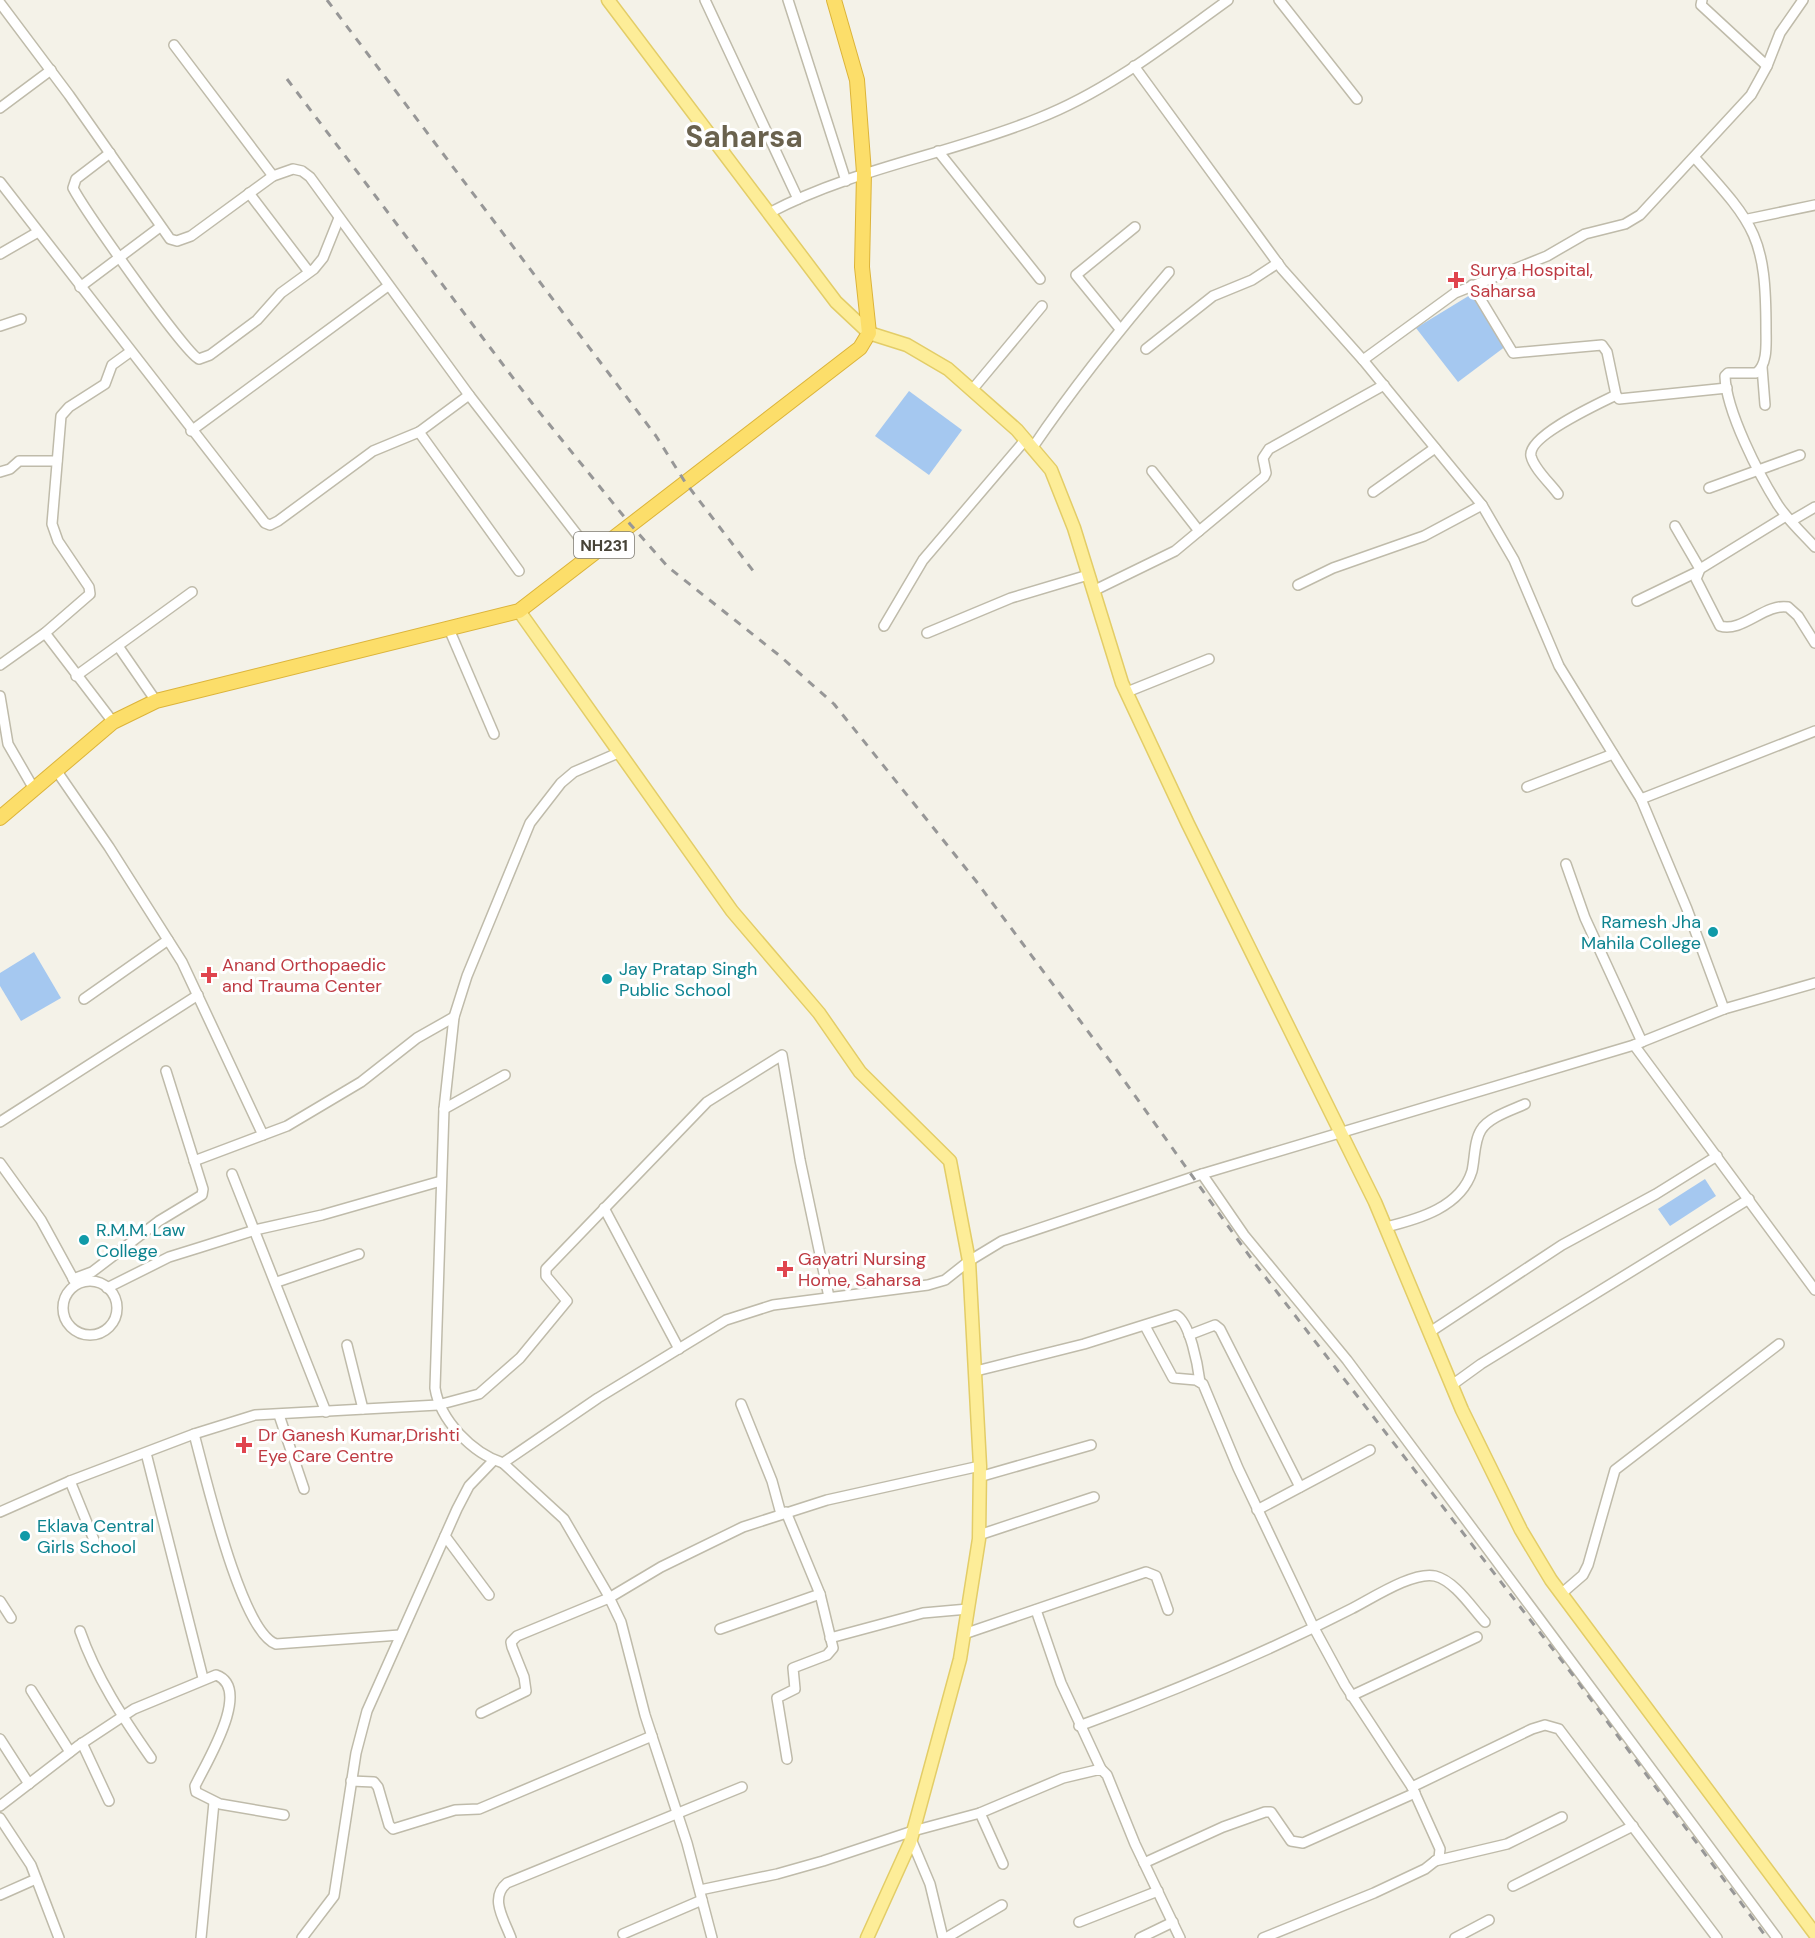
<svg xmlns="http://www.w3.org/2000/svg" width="1815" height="1938" font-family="'DM Sans',sans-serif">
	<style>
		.water { fill: #a5c8f0 }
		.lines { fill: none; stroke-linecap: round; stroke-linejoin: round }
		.minor-casing { stroke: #bfbbaa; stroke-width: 12 }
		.major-casing { stroke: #e3cd67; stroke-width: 15 }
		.highway-casing { stroke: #dcb43a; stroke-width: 16 }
		.minor { stroke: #fff; stroke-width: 9 }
		.major { stroke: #fded98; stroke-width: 12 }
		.highway { stroke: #fcde6a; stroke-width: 14 }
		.rail { stroke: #979797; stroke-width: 3; stroke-dasharray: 8 8; stroke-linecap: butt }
		.health-dot { fill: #e0444e; stroke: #fff; stroke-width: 2 }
		.culture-dot { fill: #0f9aa8; stroke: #fff; stroke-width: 2 }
		.labels { text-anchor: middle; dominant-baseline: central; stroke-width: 6; stroke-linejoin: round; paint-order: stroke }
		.shield { fill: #fff; stroke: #7e7b73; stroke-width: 1.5 }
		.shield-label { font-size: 16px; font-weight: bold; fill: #474337 }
		.health-label { font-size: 18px; fill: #be3a42; stroke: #fff; text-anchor: start }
		.culture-label { font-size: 18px; fill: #0d838f; stroke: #fff; text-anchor: start }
		.town-label { font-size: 30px; font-weight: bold; fill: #6a624e; stroke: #fff }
	</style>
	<rect width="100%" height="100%" fill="#f4f2e8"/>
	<g class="water">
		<path d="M1475 292 1506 346 1458 382 1416 328Z"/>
		<path d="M909 391 962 430 929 475 875 436Z"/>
		<path d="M34 952 61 998 21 1021 0 986V973Z"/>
		<path d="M1705 1179 1716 1196 1670 1226 1658 1209Z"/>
	</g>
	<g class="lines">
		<g class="minor-casing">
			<g id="minor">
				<path d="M705 0 798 199"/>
				<path d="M788 0 846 181"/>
				<path d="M1279 0 1357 99"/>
				<path d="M1702 0 1701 5 1767 66"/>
				<path d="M0 3 69 95 170 239 177 241 191 236 273 176 293 169 302 171 310 177 469 395 592 554"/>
				<path d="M174 45 273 176"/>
				<path d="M1134 66 1282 269 1363 360 1482 505 1514 560 1559 666 1641 799 1687 909 1724 1009"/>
				<path d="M0 108 51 70"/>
				<path d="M938 151 1040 279"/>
				<path d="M110 153 76 179 73 188C84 209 186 355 199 359L210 355 257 320 281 293 314 269 323 258 339 218"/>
				<path d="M1695 158C1755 225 1766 236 1766 330 1766 343 1768 365 1756 373H1728L1725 376C1726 411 1759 475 1778 505 1788 520 1803 534 1815 547"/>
				<path d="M0 182 265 523 270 525 278 521 373 451 419 432 469 395"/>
				<path d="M249 193 309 272"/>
				<path d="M769 213C854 168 951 154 1039 118 1108 91 1168 43 1228 0"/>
				<path d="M1748 219 1815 205"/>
				<path d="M0 254 38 232"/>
				<path d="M1472 285 1513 353 1602 345 1607 352 1616 395 1619 399 1727 388"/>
				<path d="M80 287 160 227"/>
				<path d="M0 326 21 319"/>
				<path d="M1120 329 1076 275 1135 227"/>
				<path d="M1146 349 1213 296 1252 280 1278 263"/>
				<path d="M1363 360 1455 293 1547 256 1585 234 1625 224 1640 215 1751 95 1767 66 1780 33 1803 0"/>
				<path d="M1762 367 1765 405"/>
				<path d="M972 390 1042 306"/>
				<path d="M191 431 388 286"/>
				<path d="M419 432 519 571"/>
				<path d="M1033 447C1075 385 1121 328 1169 272"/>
				<path d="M1152 471 1199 531"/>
				<path d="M0 472 10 469 19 461H57"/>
				<path d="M1709 488 1800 455"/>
				<path d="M1373 492 1435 448"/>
				<path d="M1558 494C1551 484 1534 469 1531 456 1527 436 1600 403 1616 395"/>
				<path d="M1786 516 1700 569 1696 579 1720 626C1742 633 1765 603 1788 607L1798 616 1815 643"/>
				<path d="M1791 521 1815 507"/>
				<path d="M1675 526 1700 569"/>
				<path d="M1298 585 1333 568 1424 536 1482 505"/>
				<path d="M1093 591 1175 551 1264 477 1266 473 1263 458 1269 449 1384 385"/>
				<path d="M1637 601 1697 572"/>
				<path d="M884 626 923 560 1026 439"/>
				<path d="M449 629 494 734"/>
				<path d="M45 633 113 722"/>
				<path d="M927 633 1011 598 1088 575"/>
				<path d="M118 646 156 701"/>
				<path d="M0 665 45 633 90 594 89 587 58 541 52 524 61 416 69 407 105 384 112 365 130 352"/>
				<path d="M76 676 192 592"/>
				<path d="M1127 692 1209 659"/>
				<path d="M0 696 8 744 34 789"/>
				<path d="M618 753 574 772 561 783 530 823 467 976 454 1017 444 1109 435 1388C440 1420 472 1453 503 1463L598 1398 726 1320 773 1305 928 1285 945 1280 969 1261 1002 1241 1202 1174 1634 1045 1724 1009 1815 983"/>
				<path d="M56 770 109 847 182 962 263 1135"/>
				<path d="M1527 787 1613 754"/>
				<path d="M1641 799 1815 731"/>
				<path d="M1566 864 1585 918 1642 1042"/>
				<path d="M84 999 168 940"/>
				<path d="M1634 1045 1815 1290"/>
				<path d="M444 1109 505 1075"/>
				<path d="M0 1122 198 995"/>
				<path d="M194 1161 287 1126 361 1082 417 1038 454 1017"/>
				<path d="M0 1163 41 1220 75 1282"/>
				<path d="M232 1174 326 1412"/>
				<path d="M1202 1174 1244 1235 1347 1360 1777 1938"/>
				<path d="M604 1208 679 1349"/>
				<path d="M1386 1227C1419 1219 1461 1207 1472 1171 1475 1158 1474 1141 1481 1130 1489 1117 1512 1110 1525 1104"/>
				<path d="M73 1279 92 1272 159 1221 202 1195 203 1189 166 1071"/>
				<circle cx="90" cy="1308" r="27"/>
				<path d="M277 1282 359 1254"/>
				<path d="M107 1288 169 1257 198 1248 255 1230 322 1215 441 1181"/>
				<path d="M1145 1326 1173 1378 1196 1380 1203 1384 1238 1468 1314 1628 1345 1685 1412 1787 1440 1849 1439 1858 1425 1869 1374 1893 1263 1938"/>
				<path d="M1430 1332 1562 1245 1656 1194 1717 1156"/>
				<path d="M1189 1335 1215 1325 1220 1329 1300 1487"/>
				<path d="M347 1345 363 1409"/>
				<path d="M976 1371 1084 1344 1176 1315C1190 1322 1198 1366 1200 1382"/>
				<path d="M1452 1385 1481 1364 1749 1199"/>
				<path d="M741 1404 772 1481 781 1514"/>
				<path d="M279 1415 304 1489"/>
				<path d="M194 1434C205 1474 241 1632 276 1644L400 1635"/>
				<path d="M146 1453 203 1678"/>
				<path d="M503 1463 564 1519 607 1593 621 1622 645 1715 687 1843 712 1938"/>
				<path d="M979 1477 1091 1445"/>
				<path d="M70 1481 94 1540"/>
				<path d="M1257 1510 1370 1450"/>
				<path d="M0 1512 70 1481 194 1434 255 1415 438 1405 479 1394 520 1358 567 1301 546 1276V1269L707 1102 782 1055 800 1160 829 1297"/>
				<path d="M786 1512 820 1594 833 1648 827 1655 793 1668 795 1689 777 1698 787 1759"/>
				<path d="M979 1535 1094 1497"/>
				<path d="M445 1536 489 1595"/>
				<path d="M1561 1594 1583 1575 1588 1565 1615 1470 1779 1344"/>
				<path d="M0 1601 11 1618"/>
				<path d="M1036 1610 1061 1683 1101 1769"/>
				<path d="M720 1629 820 1594"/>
				<path d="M80 1631C96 1677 123 1718 151 1758"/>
				<path d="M964 1634 1146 1572 1156 1576 1168 1610"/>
				<path d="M830 1638 923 1613 968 1609"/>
				<path d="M31 1690 70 1752"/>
				<path d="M1351 1696 1477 1637"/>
				<path d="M481 1713 526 1691 524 1677 512 1647 511 1642 517 1636 609 1598 661 1567 743 1527 827 1500 980 1466"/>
				<path d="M1079 1726C1172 1692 1263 1654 1351 1609 1371 1599 1413 1571 1435 1576 1455 1581 1472 1608 1485 1622"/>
				<path d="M0 1739 29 1784"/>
				<path d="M82 1743 109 1801"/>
				<path d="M351 1781 374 1782 378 1787 389 1825 393 1829 455 1810 479 1809 652 1736"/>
				<path d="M1412 1787 1532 1729 1545 1725 1559 1729 1717 1938"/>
				<path d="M0 1806 78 1746 134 1709 216 1675C253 1688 206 1763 195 1786L196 1792 220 1804 284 1815"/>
				<path d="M980 1813 1003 1864"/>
				<path d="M0 1818 31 1865 59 1938"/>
				<path d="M911 1839 930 1884 943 1938"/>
				<path d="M1435 1861 1507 1844 1562 1817"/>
				<path d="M1144 1863 1223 1827 1265 1812H1271L1291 1841 1303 1843 1415 1793"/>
				<path d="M1513 1886 1633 1826"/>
				<path d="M700 1890 777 1874 823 1861 913 1831 980 1813 1063 1778 1101 1769 1107 1775 1135 1844 1180 1938"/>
				<path d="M0 1895 36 1879"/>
				<path d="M1079 1922 1158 1891"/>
				<path d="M623 1934 702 1900"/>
				<path d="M201 1938 214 1802"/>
				<path d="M302 1938 334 1896 356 1753 367 1711 457 1509 469 1486 494 1460"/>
				<path d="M511 1938C504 1919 489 1898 507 1883L742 1787"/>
				<path d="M946 1938 1002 1905"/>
				<path d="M1140 1938 1173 1922"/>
				<path d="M1455 1938 1489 1920"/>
			</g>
		</g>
		<g class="major-casing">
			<g id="major">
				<path d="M608 0 836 302 869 333 907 345 948 369 1017 430 1051 470 1074 528 1122 683 1188 824 1375 1202 1462 1410 1521 1530 1551 1580 1815 1934"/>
				<path d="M519 611 732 911 819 1013 860 1072 950 1161 969 1261 980 1466 979 1539 960 1659 910 1843 867 1938"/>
			</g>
		</g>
		<g class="highway-casing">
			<path id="highway" d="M0 818 113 722 156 701 519 611 860 348 869 333 862 267 864 173 857 80 834 0"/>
		</g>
		<use href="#minor" class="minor"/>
		<use href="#major" class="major"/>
		<use href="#highway" class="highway"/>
		<g class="rail">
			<path d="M327 0 656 436 685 482 754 572"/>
			<path d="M287 79 532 403 630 524 668 567 780 656 834 704 976 881 1113 1065 1253 1261 1572 1674 1767 1938"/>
		</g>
	</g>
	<g class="health-dot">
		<path d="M1453 271h6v6h6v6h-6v6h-6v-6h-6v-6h6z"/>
		<path d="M206 966h6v6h6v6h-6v6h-6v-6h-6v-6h6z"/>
		<path d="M782 1260h6v6h6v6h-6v6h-6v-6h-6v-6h6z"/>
		<path d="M241 1436h6v6h6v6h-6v6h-6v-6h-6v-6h6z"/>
	</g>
	<g class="culture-dot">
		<circle cx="1713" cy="932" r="6"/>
		<circle cx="607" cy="979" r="6"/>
		<circle cx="84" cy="1240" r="6"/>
		<circle cx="25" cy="1536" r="6"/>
	</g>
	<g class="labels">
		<rect class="shield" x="574" y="532" width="60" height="26" rx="4.5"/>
		<g class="shield-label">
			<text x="604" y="545">NH231</text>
		</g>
		<g class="health-label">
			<text x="1470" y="270">Surya Hospital,<tspan x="1470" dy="21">Saharsa</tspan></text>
			<text x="222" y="965">Anand Orthopaedic<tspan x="222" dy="21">and Trauma Center</tspan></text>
			<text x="798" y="1259">Gayatri Nursing<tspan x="798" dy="21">Home, Saharsa</tspan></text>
			<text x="258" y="1435">Dr Ganesh Kumar,Drishti<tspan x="258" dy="21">Eye Care Centre</tspan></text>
		</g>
		<g class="culture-label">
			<text x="1701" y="922" text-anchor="end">Ramesh Jha<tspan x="1701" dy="21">Mahila College</tspan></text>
			<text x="619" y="969">Jay Pratap Singh<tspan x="619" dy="21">Public School</tspan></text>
			<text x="96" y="1230">R.M.M. Law<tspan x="96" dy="21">College</tspan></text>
			<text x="37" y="1526">Eklava Central<tspan x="37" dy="21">Girls School</tspan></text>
		</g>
		<g class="town-label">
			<text x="744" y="136">Saharsa</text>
		</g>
	</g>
</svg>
